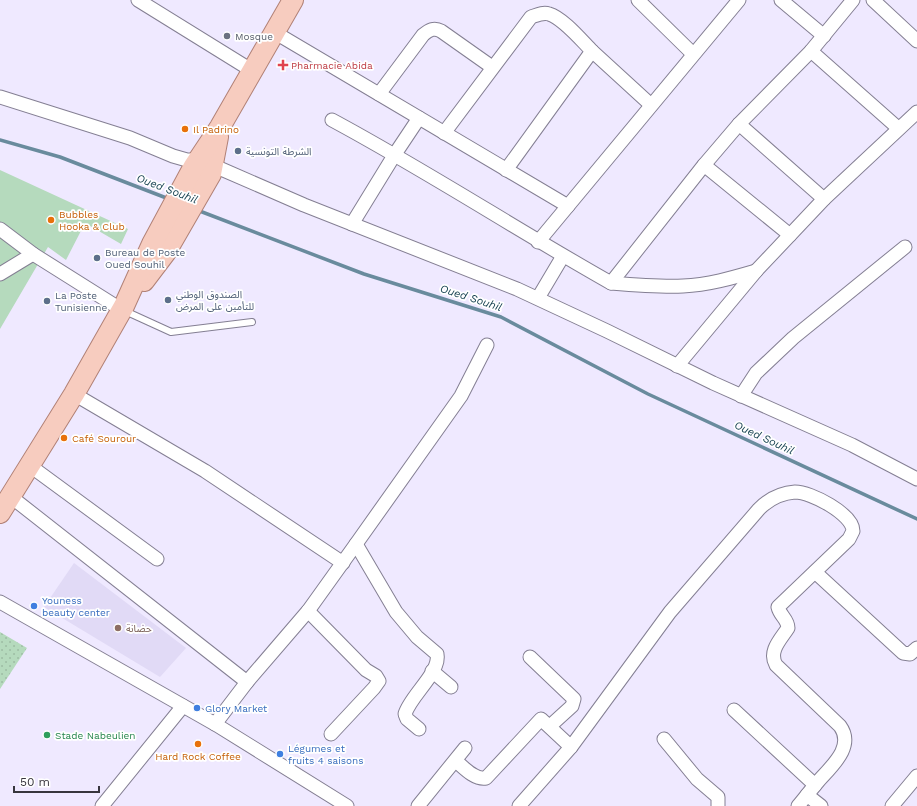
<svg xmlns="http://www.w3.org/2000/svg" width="917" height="806" font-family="'Work Sans','Noto Sans Arabic',sans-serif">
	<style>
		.built { fill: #e1daf6 }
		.grass { fill: #b5dabd }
		.park { fill: url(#park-dots) }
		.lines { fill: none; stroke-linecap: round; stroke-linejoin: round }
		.stream { stroke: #698b9d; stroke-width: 3.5 }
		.lane-casing { stroke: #847f93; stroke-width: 8 }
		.street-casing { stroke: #847f93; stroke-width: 15 }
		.primary-casing { stroke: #b18176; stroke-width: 22 }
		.lane { stroke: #fff; stroke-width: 6 }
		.street { stroke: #fff; stroke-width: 13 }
		.primary { stroke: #f7ccbf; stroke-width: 20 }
		.worship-dot { fill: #6b7280; stroke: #fff; stroke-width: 1.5 }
		.health-dot { fill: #e0444e; stroke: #fff; stroke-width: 1.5 }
		.food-dot { fill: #e8710a; stroke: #fff; stroke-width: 1.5 }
		.service-dot { fill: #5c6f8a; stroke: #fff; stroke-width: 1.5 }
		.shop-dot { fill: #3f7fe0; stroke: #fff; stroke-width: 1.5 }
		.education-dot { fill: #8d6e63; stroke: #fff; stroke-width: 1.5 }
		.leisure-dot { fill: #2e9e5b; stroke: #fff; stroke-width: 1.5 }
		.labels { text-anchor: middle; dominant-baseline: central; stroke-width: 3.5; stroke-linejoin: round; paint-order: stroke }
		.worship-label { font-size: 10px; fill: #5b616d; stroke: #fff; text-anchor: start }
		.health-label { font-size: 10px; fill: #be3a42; stroke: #fff; text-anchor: start }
		.food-label { font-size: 10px; fill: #c56008; stroke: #fff; text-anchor: start }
		.service-label { font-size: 10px; fill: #4e5e75; stroke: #fff; text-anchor: start }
		.shop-label { font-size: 10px; fill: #366cbe; stroke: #fff; text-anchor: start }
		.education-label { font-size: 10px; fill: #785e54; stroke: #fff; text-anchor: start }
		.leisure-label { font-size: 10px; fill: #27864d; stroke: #fff; text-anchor: start }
		.water-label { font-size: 11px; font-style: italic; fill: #113d4d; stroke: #fff }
	</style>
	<defs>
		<pattern id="park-dots" width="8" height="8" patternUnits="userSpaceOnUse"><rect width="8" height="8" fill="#b5dabd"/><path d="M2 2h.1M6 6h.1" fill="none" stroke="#9cbca3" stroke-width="1.8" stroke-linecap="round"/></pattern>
	</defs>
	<rect width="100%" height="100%" fill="#efe9ff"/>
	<path class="built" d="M74 563 186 648 160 677 44 607Z"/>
	<path class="grass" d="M0 170 128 229 121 244 85 223 66 260 48 247 0 329Z"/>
	<path class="park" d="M0 632 27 648 0 689Z"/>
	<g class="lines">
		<g class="stream">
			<path d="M0 140 60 157 169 199"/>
			<path d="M197 210 364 274 501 317 648 394 917 519"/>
		</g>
		<g class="lane-casing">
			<path id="lane" d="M125 311 171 332 252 322"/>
		</g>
		<g class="street-casing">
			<g id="street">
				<path d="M138 0 251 70"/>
				<path d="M638 0 693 54"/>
				<path d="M781 0 824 36"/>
				<path d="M873 0 917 41"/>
				<path d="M274 32 568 206"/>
				<path d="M592 51 651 105"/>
				<path d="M811 51 898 128"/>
				<path d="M379 94 423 35C429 30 434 27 441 31L492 67"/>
				<path d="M0 97 130 138 173 156 187 160H198L212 165 304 205 517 289 607 331 713 383 852 445 917 479"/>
				<path d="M332 120C427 171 517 230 611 283L704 165 739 124 811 51 853 0"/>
				<path d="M739 124 824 199"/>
				<path d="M444 133 531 17C537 15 543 12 549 14 563 18 582 41 592 51L506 170"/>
				<path d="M704 165 790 235"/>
				<path d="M352 224 395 154 419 118"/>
				<path d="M0 229 33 254 122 310"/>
				<path d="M538 242 739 0"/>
				<path d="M0 274 33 254"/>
				<path d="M611 283C635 285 659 287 683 286 708 285 732 278 756 271"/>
				<path d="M538 298 563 256"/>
				<path d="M677 366 756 271 824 199 917 112"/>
				<path d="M74 394 205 471 343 563"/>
				<path d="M741 396 756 373 793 338 905 247"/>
				<path d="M29 465 157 559"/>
				<path d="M10 496 247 682"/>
				<path d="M356 544 396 612 417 637 437 654C441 672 410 696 405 714L407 719 419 729"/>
				<path d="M815 572 903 653 910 654 917 648"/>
				<path d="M0 602 215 724 347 806"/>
				<path d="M308 611 366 670 376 676 379 681 374 688 331 734"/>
				<path d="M530 657 574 699 572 706 550 726"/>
				<path d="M432 671 451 687"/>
				<path d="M734 710 815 785"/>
				<path d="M215 724 247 682 308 611 356 544 461 396 487 345"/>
				<path d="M664 739 697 779 718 797V806"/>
				<path d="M456 761C464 768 475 780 486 778L541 719 571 747"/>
				<path d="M807 795 821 806"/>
				<path d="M102 806 183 706"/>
				<path d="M418 806 465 748"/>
				<path d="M519 806 571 747 670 612 759 509C768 500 781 493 795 492 811 492 853 514 853 531L849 539 778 607C780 616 788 619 788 628 781 639 768 651 776 665L840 726C856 748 828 769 816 784 810 791 804 799 798 806"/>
				<path d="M892 806 917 776"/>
			</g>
		</g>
		<g class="primary-casing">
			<g id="primary">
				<path d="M144 281 166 252 211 174 218 137"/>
				<path d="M0 513 74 394 124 306 152 244 194 166 220 127 293 0"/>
			</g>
		</g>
		<use href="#lane" class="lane"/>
		<use href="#street" class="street"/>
		<use href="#primary" class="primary"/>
	</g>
	<circle class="worship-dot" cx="227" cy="36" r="4"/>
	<path class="health-dot" d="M281 59h4v4h4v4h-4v4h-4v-4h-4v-4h4z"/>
	<g class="food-dot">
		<circle cx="185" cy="129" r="4"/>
		<circle cx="51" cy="220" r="4"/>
		<circle cx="64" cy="438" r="4"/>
		<circle cx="198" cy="744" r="4"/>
	</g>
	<g class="service-dot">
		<circle cx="238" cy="151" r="4"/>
		<circle cx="97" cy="258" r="4"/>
		<circle cx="168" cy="300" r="4"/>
		<circle cx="47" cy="301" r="4"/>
	</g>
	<g class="shop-dot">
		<circle cx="34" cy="606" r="4"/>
		<circle cx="197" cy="708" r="4"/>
		<circle cx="280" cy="754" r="4"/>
	</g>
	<circle class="education-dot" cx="118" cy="628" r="4"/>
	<circle class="leisure-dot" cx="47" cy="735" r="4"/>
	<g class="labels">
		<g class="worship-label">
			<text x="235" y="36">Mosque</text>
		</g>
		<g class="health-label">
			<text x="291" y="65">Pharmacie Abida</text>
		</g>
		<g class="food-label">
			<text x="193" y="129">Il Padrino</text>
			<text x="59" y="214">Bubbles<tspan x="59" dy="12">Hooka &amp; Club</tspan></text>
			<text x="72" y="438">Café Sourour</text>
			<text x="198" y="756" text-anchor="middle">Hard Rock Coffee</text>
		</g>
		<g class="service-label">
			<text x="246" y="151">الشرطة التونسية</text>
			<text x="105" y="252">Bureau de Poste<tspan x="105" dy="12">Oued Souhil</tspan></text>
			<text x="176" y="294">الصندوق الوطني<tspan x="176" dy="12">للتأمين على المرض</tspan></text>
			<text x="55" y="295">La Poste<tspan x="55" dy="12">Tunisienne</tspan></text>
		</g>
		<g class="shop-label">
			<text x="42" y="600">Youness<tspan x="42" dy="12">beauty center</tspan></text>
			<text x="205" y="708">Glory Market</text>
			<text x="288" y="748">Légumes et<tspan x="288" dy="12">fruits 4 saisons</tspan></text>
		</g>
		<g class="education-label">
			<text x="126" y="628">حضانة</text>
		</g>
		<g class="leisure-label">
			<text x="55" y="735">Stade Nabeulien</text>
		</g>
		<g class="water-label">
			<text transform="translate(167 189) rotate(21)">Oued Souhil</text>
			<text transform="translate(471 298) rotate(18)">Oued Souhil</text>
			<text transform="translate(764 438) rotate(25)">Oued Souhil</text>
		</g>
	</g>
	<path d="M14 786v6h85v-6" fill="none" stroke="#37353d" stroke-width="2"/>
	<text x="20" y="786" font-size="12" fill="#37353d" stroke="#ffffff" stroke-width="3" paint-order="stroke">50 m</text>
</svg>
